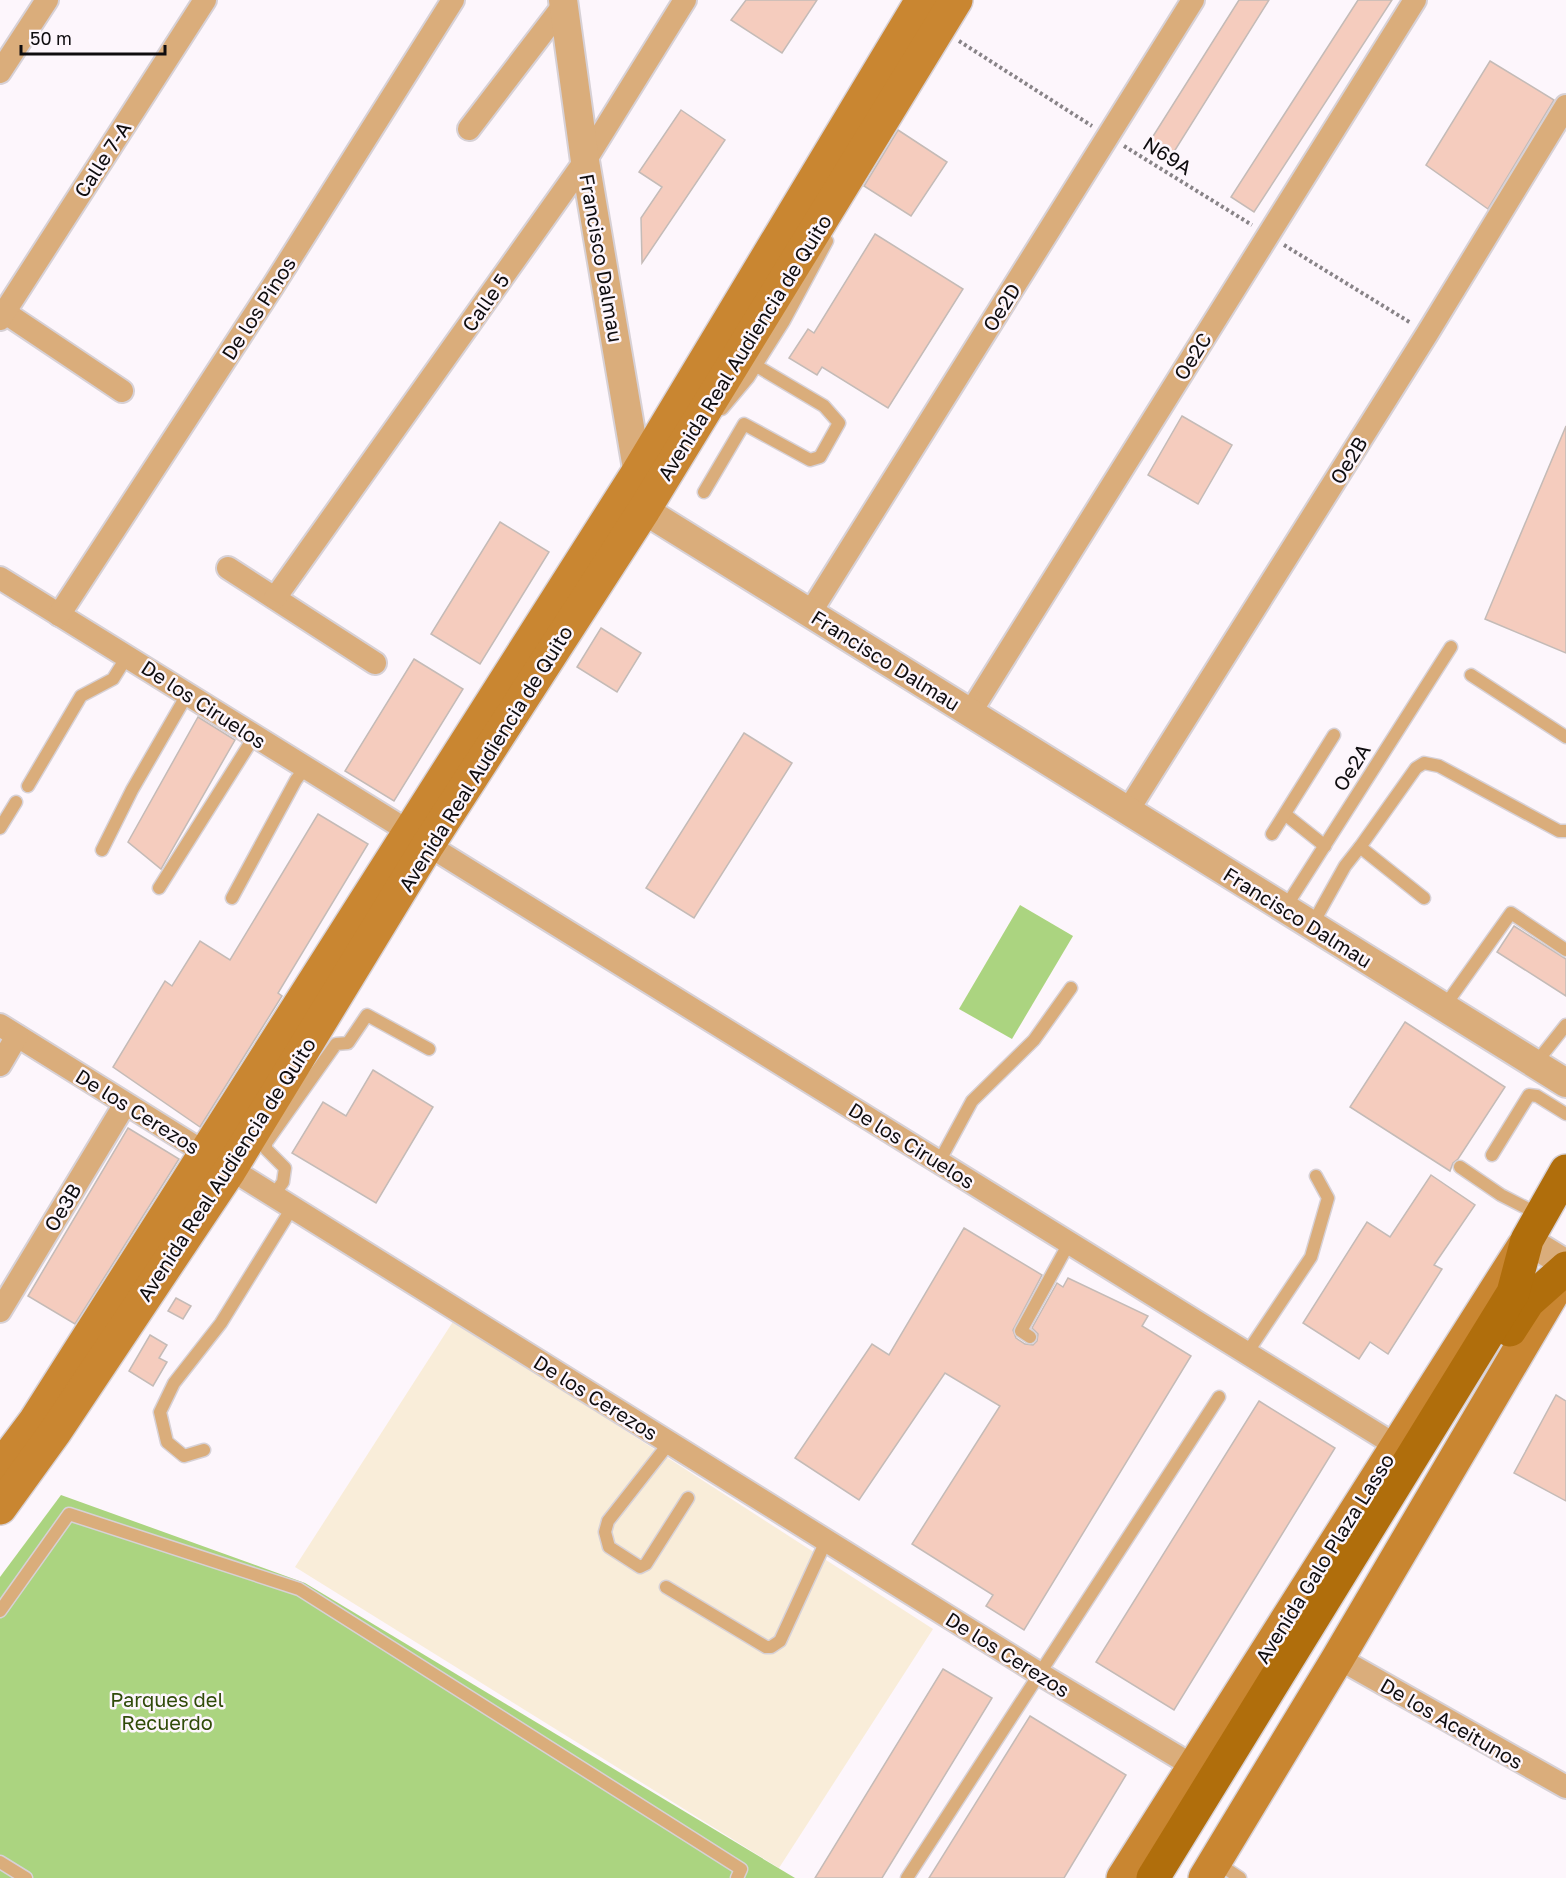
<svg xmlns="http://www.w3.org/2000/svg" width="1566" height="1878" font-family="'Golos Text',sans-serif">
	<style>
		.industrial { fill: #f9edd9 }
		.green { fill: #abd480 }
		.building { fill: #f5ccbe; stroke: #c4bbb7; stroke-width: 1.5 }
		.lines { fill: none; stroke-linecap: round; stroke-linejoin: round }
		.service-casing { stroke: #d7d1d6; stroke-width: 15 }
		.minor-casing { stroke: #d7d1d6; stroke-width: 26 }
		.tertiary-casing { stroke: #d7d1d6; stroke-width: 32 }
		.secondary-casing { stroke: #d7d1d6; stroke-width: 36 }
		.primary-casing { stroke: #d7d1d6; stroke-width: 36 }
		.path { stroke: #888387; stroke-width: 4; stroke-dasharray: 3 3; stroke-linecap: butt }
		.service { stroke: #daad7b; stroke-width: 12 }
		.minor { stroke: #daad7b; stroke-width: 22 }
		.tertiary { stroke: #daad7b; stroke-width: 28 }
		.secondary { stroke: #c98631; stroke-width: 33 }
		.primary { stroke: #b06e0c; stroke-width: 33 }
		.labels { text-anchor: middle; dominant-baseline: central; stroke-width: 5; stroke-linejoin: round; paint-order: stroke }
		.street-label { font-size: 20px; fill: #0f0d0f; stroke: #fdf6fc }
		.park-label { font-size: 20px; fill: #304b09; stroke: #fdf6fc }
	</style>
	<rect width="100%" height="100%" fill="#fdf6fc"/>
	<path class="industrial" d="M454 1320 933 1629 779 1868 295 1567Z"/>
	<g class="green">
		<path d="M1020 905 1073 936 1012 1039 959 1009Z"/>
		<path d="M61 1495 305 1583 795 1878H0V1577Z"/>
	</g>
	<g class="building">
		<path d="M746 0H817L782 53 731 20Z"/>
		<path d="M1239 0H1269L1172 155 1150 141Z"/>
		<path d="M1358 0H1392L1254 212 1231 197Z"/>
		<path d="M1490 61 1554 100 1488 209 1426 165Z"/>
		<path d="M681 110 725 140 642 263 641 218 662 187 639 172Z"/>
		<path d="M898 130 947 162 911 216 864 186Z"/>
		<path d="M875 234 963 289 888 408 822 367 817 375 789 358 808 329 814 333Z"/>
		<path d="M1182 416 1232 445 1198 504 1148 475Z"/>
		<path d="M1566 426V653L1485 619Z"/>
		<path d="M500 522 549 552 480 664 431 634Z"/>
		<path d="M601 628 641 653 617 692 577 667Z"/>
		<path d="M414 659 463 689 394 801 345 771Z"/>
		<path d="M198 717 235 740 161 869 128 842Z"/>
		<path d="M744 733 792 763 694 918 646 888Z"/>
		<path d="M318 814 368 844 278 993 282 996 200 1127 113 1067 165 981 172 986 200 941 230 960Z"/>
		<path d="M1514 926 1566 959V996L1497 952Z"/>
		<path d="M1405 1022 1505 1087 1458 1159 1453 1163 1450 1171 1350 1107Z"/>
		<path d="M373 1070 433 1107 376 1203 292 1153 323 1102 346 1116Z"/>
		<path d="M128 1128 179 1159 75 1324 28 1296Z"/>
		<path d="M1431 1175 1475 1205 1434 1265 1442 1269 1388 1354 1370 1342 1359 1359 1303 1323 1367 1222 1390 1237Z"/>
		<path d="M964 1228 1042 1275 1013 1330 1016 1338 1025 1344 1033 1345 1037 1341 1038 1334 1032 1328 1057 1283 1063 1287 1068 1278 1148 1316 1142 1326 1191 1356 1024 1630 986 1606 993 1595 912 1544 1000 1406 945 1373 859 1500 795 1458 872 1344 889 1355Z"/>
		<path d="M176 1298 191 1306 183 1319 168 1311Z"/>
		<path d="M150 1335 167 1345 159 1358 167 1362 153 1386 129 1371Z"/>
		<path d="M1556 1395 1566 1401V1501L1514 1473Z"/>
		<path d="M1259 1401 1335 1448 1174 1710 1096 1662Z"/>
		<path d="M943 1669 992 1698 882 1878H815Z"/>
		<path d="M1030 1716 1126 1775 1064 1878H929Z"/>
	</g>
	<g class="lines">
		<g class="service-casing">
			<g id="service">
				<path d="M722 409 748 378 784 321 827 241"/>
				<path d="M704 492 744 424 810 460 820 457 839 423 824 406 755 365"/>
				<path d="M1471 675 1566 737"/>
				<path d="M28 786 81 696 113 679 128 655"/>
				<path d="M1286 815 1325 846"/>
				<path d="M0 828 16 802"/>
				<path d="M1272 834 1334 735"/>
				<path d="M1360 847 1416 768 1424 763 1439 766 1559 831H1566"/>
				<path d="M102 850 132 790 188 693"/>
				<path d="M159 888 254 737"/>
				<path d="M232 898 296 780 305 768"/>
				<path d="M1285 908 1451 647"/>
				<path d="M1312 925 1345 866 1360 847 1424 898"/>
				<path d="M1444 1007 1511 913 1566 950"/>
				<path d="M1535 1064 1566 1025"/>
				<path d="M1492 1155 1529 1095 1537 1096 1566 1114"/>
				<path d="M939 1162 972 1101 1034 1040 1071 988"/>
				<path d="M1460 1167 1501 1195 1540 1215"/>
				<path d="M273 1196 283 1182 285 1168 266 1149V1143L336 1044 348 1043 367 1015 429 1049"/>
				<path d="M1030 1337 1021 1331 1069 1243"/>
				<path d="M1247 1353 1311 1257 1328 1198 1316 1176"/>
				<path d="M670 1442 608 1521 605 1532 609 1547 640 1567 646 1564 688 1498"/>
				<path d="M204 1450 184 1456 167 1442 160 1412 174 1383 221 1323 292 1208"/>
				<path d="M666 1587 766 1647H771L780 1641 826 1541"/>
				<path d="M0 1611 69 1514 299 1589 741 1869 737 1878"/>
				<path d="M0 1862 26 1878"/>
				<path d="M1216 1862 1240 1878"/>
				<path d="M907 1878 1219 1397"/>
			</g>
		</g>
		<g class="minor-casing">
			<g id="minor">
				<path d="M0 72 47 0"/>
				<path d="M469 129 563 6"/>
				<path d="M4 312 122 391"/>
				<path d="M0 319 205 0"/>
				<path d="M228 568 375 663"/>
				<path d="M0 578 408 831"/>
				<path d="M275 598 585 161 685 0"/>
				<path d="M810 613 1193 0"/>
				<path d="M59 615 273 286 453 0"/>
				<path d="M970 713 1415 0"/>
				<path d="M1127 812 1427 334 1566 106"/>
				<path d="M428 845 1395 1445"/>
				<path d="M0 1025 1040 1674 1193 1766"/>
				<path d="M0 1065 17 1036"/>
				<path d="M0 1311 125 1104"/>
				<path d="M1338 1658 1566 1787"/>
			</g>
		</g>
		<g class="tertiary-casing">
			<g id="tertiary">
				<path d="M563 0 585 161 644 510 1566 1083"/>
				<path d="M1527 1240 1566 1264"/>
			</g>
		</g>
		<g class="secondary-casing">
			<g id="secondary">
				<path d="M0 1468 35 1421 638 472 922 0"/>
				<path d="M0 1508 55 1432 230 1170 428 845 644 510 956 0"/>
				<path d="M1123 1878 1523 1247"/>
				<path d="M1205 1878 1338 1658 1564 1274"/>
			</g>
		</g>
		<g class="primary-casing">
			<g id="primary">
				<path d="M1510 1330 1528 1302 1566 1268"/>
				<path d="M1153 1878 1513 1293 1527 1240 1566 1171"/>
			</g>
		</g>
		<g class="path">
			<path d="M959 41 1092 126"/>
			<path d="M1124 146 1252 225"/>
			<path d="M1284 245 1411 323"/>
		</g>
		<use href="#service" class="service"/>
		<use href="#minor" class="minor"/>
		<use href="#tertiary" class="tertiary"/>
		<use href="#secondary" class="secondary"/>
		<use href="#primary" class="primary"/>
	</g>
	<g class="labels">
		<g class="street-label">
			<text transform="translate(1168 155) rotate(32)">N69A</text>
			<text transform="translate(102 159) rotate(-57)">Calle 7-A</text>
			<text transform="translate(602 258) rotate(80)">Francisco Dalmau</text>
			<text transform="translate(485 302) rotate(-55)">Calle 5</text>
			<text transform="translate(1001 307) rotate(-58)">Oe2D</text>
			<text transform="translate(258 308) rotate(-57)">De los Pinos</text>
			<text transform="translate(744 347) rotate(-58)">Avenida Real Audiencia de Quito</text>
			<text transform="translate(1192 356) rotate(-58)">Oe2C</text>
			<text transform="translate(1348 460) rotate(-58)">Oe2B</text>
			<text transform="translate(886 660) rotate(32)">Francisco Dalmau</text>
			<text transform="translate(204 704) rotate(33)">De los Ciruelos</text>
			<text transform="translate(485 758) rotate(-58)">Avenida Real Audiencia de Quito</text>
			<text transform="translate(1351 767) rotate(-58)">Oe2A</text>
			<text transform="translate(1298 917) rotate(32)">Francisco Dalmau</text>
			<text transform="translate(138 1111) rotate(32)">De los Cerezos</text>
			<text transform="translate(912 1145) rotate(32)">De los Ciruelos</text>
			<text transform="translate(226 1169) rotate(-57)">Avenida Real Audiencia de Quito</text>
			<text transform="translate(62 1207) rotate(-59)">Oe3B</text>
			<text transform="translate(596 1397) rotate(32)">De los Cerezos</text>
			<text transform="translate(1324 1558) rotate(-58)">Avenida Galo Plaza Lasso</text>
			<text transform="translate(1008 1654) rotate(32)">De los Cerezos</text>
			<text transform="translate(1452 1723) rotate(30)">De los Aceitunos</text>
		</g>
		<g class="park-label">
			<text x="167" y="1699">Parques del<tspan x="167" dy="23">Recuerdo</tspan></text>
		</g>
	</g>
	<path d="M21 45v9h144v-9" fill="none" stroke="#0f0d0f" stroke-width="3"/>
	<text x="30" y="45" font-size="18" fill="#0f0d0f" stroke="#fdf6fc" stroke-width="4.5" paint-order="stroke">50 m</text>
</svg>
